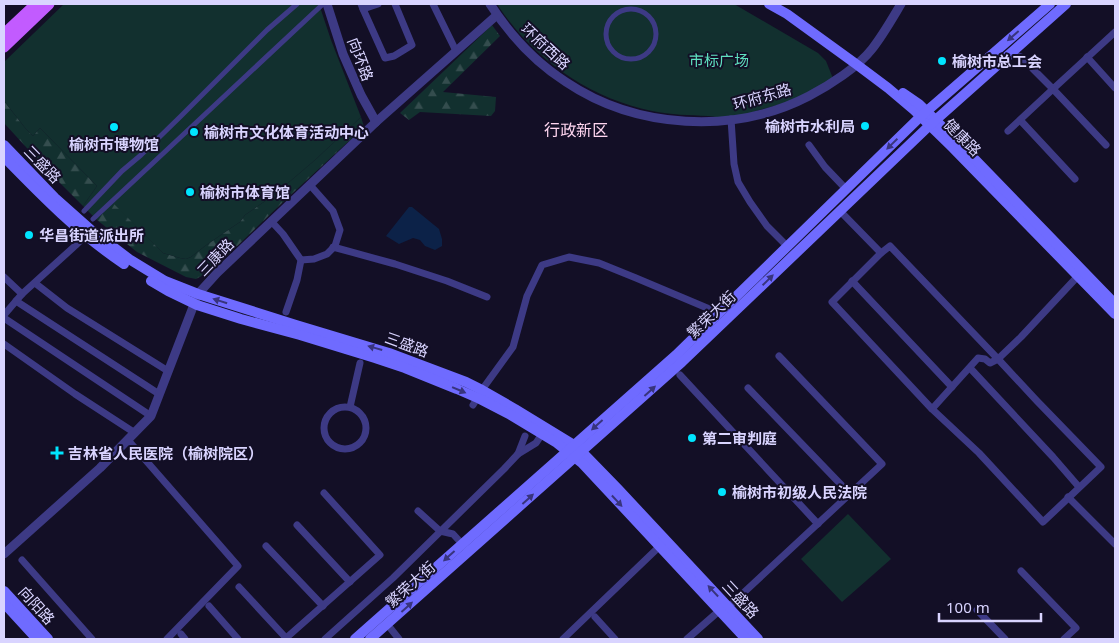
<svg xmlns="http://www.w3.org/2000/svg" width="1119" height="643" font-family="'Noto Sans','Noto Sans SC',sans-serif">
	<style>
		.forest { fill: url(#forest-firs) }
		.park { fill: #12302f }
		.water { fill: #0c2248 }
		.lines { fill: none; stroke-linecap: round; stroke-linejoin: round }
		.pedestrian { stroke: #3d3a85; stroke-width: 5 }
		.minor { stroke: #3d3a85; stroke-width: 7 }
		.tertiary { stroke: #3d3a85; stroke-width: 9 }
		.secondary { stroke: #6f6bff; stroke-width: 10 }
		.primary { stroke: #c25bff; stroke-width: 11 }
		.oneway { fill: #38347d }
		.poi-dot { fill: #00e5ff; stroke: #130f26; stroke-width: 2 }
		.labels { text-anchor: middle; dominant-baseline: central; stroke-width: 4; stroke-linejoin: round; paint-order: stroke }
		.street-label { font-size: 15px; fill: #d9d4ff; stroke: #130f26 }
		.park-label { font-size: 15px; fill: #5fe0c0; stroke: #130f26 }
		.poi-label { font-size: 15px; font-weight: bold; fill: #d9d4ff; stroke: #130f26; text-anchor: start }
		.neighbourhood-label { font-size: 16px; fill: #ffd6f0; stroke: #130f26 }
	</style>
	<defs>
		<pattern id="forest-firs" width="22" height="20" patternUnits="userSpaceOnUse" patternTransform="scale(1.25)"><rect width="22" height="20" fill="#12302f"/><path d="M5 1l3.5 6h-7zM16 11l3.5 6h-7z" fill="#344d4e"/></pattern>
	</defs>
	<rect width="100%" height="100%" fill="#130f26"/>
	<g class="forest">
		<path d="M492 25 500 36 443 92 496 97 495 111 491 116 420 112 409 120 400 113Z"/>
		<path d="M4 101 26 129 33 136 40 128 97 186 83 206 48 171 4 123Z"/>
		<path d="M361 117 364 127 282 203 211 271 196 279 186 277 137 252 97 220 112 201 163 253 180 258 186 259 191 257 205 246 231 228 240 222 245 215 274 195 315 160Z"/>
	</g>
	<g class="park">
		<path d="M64 4H319L331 40 361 117 315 160 274 195 245 215 240 222 231 228 205 246 191 257 186 259 180 258 163 253 112 202 97 220 83 206 97 186 40 128 33 136 26 129 4 101V62Z"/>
		<path d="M497 4H734L818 53 826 61 834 81C826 86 819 91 811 94 793 101 774 106 756 111 749 114 739 119 731 119 724 120 716 116 708 116 689 115 671 115 652 111 588 98 532 58 497 4Z"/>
		<path d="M848 514 891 559 842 602 801 559Z"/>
	</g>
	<path class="water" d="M409 207H412L439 229 442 239V246L435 250 425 246 420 240 413 238 399 244 386 236Z"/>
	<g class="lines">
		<g class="pedestrian">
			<circle cx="631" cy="34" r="25"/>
			<path d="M84 211 122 171 141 155 181 116 267 30 297 4"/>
			<path d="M93 219 323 4"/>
		</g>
		<g class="minor">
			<path d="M361 4 363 9 378 4"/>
			<path d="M433 4 456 51"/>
			<path d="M363 9 385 58 394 56 412 45 395 4"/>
			<path d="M1011 53 1021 57 1053 89 1115 32"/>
			<path d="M1087 57 1115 88"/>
			<path d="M731 119 734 164 738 182 750 202 767 226 787 246"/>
			<path d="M1021 121 1075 179"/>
			<path d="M1008 131 1053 89 1106 145"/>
			<path d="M809 145 825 167 846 189"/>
			<path d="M840 211 881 253 832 302 932 409 979 453 1043 522 1101 467 1037 401 998 359 1021 337 1078 276"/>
			<path d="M271 221 283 234 301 260 297 280 286 312"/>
			<path d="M333 247 395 264 447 281 487 297"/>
			<path d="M881 253 890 246 998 359 990 363 985 359 978 358 932 409"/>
			<path d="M301 260 314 259 327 254 335 246 340 230 333 211 310 185"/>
			<path d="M4 277 22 294"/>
			<path d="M852 281 952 387"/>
			<path d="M35 283 67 308 168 371"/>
			<path d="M16 301 159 394"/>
			<path d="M4 315 22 294 76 245 88 233"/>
			<path d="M4 318 151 416"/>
			<path d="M4 344 75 394 135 433"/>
			<path d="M970 368 1053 457 1079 487"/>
			<path d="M680 375 818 524"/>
			<path d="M748 388 850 494"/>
			<path d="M473 405 484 387 513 347 527 296 542 265 569 257 599 263 636 278 719 313"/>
			<circle cx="345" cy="428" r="21"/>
			<path d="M350 407 360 363"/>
			<path d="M128 440 238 566 167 639"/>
			<path d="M518 454 536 443 542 434"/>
			<path d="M1068 497 1115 544"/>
			<path d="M418 511 440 531 453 534 465 547"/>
			<path d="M297 525 350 582"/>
			<path d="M266 546 323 606"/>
			<path d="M22 560 92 639"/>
			<path d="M1021 571 1076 628 1064 639"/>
			<path d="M239 587 286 638"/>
			<path d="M209 606 238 639"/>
			<path d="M725 610 882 464 779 356"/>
			<path d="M977 610 1005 639"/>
			<path d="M595 617 615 639"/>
			<path d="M387 624 399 639"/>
			<path d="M181 634 185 639"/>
			<path d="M285 639 380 555 324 493"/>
			<path d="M325 639 393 578 504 469 518 454 525 436"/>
			<path d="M563 639 662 544"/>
			<path d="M687 639 719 611"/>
		</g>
		<g class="tertiary">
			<path d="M327 4 343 54 361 95 376 122"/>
			<path d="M490 4C510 35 535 62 566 82 636 129 734 135 809 96 830 85 858 67 872 49 883 35 892 19 901 4"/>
			<path d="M4 554 100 468 151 416 198 294 217 273 376 122 497 15"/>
		</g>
		<g class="secondary">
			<path d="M769 4 787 14 856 64 888 88 914 110 953 148 1115 314"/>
			<path d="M903 93 919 104 957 141 1115 304"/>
			<path d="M4 145 55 198 91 230 129 259 165 281 198 294 296 325 389 353 466 382 482 390 515 409 574 445 582 452 618 489 758 639"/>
			<path d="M4 157C41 195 79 234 124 264"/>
			<path d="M151 281 168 291 197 305 241 319 300 335 375 358 405 368 457 389 480 399 509 414 557 443 582 463 746 639"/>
			<path d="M4 591 48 639"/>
			<path d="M4 603 37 639"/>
			<path d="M355 639 676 355 920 117 1050 4"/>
			<path d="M370 639 682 362 930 125 1066 4"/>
		</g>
		<g class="primary">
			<path d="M4 34 36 4"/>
			<path d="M4 47 49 4"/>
		</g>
	</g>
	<defs><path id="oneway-solid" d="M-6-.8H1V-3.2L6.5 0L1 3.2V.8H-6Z" transform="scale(1.25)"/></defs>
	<g class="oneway">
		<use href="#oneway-solid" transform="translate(1013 36) rotate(139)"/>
		<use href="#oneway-solid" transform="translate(892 144) rotate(136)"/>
		<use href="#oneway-solid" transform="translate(768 280) rotate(-44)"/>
		<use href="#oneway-solid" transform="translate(220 301) rotate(-162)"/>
		<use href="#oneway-solid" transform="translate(375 348) rotate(-164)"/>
		<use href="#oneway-solid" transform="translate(459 390) rotate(23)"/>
		<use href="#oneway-solid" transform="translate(650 391) rotate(-42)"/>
		<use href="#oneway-solid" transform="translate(597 425) rotate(138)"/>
		<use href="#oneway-solid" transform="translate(528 499) rotate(-42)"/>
		<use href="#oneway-solid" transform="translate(617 501) rotate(47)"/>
		<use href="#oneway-solid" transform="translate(449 556) rotate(138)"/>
		<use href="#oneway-solid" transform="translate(713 591) rotate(-133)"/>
		<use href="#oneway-solid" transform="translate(407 607) rotate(-42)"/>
	</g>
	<g class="poi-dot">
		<circle cx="942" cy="61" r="5"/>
		<circle cx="865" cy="126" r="5"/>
		<circle cx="114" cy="127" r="5"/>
		<circle cx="194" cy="132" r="5"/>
		<circle cx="190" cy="192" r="5"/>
		<circle cx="29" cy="235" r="5"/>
		<circle cx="692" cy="438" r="5"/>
		<path d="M54.5 445.5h5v5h5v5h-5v5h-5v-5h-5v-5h5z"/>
		<circle cx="722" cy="492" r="5"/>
	</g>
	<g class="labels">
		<g class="street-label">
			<text transform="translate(546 46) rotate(43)">环府西路</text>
			<text transform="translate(361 59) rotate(69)">向环路</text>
			<text transform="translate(762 96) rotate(-16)">环府东路</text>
			<text transform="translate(963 137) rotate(45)">健康路</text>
			<text transform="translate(43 164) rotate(46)">三盛路</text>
			<text transform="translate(215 257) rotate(-46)">三康路</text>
			<text transform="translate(711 314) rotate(-44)">繁荣大街</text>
			<text transform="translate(407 344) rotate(20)">三盛路</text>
			<text transform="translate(410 584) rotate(-42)">繁荣大街</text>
			<text transform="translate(741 599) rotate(47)">三盛路</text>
			<text transform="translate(37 605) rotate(48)">向阳路</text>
		</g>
		<g class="park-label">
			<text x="719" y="60">市标广场</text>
		</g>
		<g class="poi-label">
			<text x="952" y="61">榆树市总工会</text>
			<text x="855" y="126" text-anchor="end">榆树市水利局</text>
			<text x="204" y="132">榆树市文化体育活动中心</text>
			<text x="114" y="144" text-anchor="middle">榆树市博物馆</text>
			<text x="200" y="192">榆树市体育馆</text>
			<text x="39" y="235">华昌街道派出所</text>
			<text x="702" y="438">第二审判庭</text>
			<text x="68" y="453">吉林省人民医院（榆树院区）</text>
			<text x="732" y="492">榆树市初级人民法院</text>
		</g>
		<g class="neighbourhood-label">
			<text x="576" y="130">行政新区</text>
		</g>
	</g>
	<rect width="1119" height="643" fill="none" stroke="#d9d4ff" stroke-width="10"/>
	<path d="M939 613v8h102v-8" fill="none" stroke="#d9d4ff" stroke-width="2.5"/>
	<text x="946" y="613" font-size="15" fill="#d9d4ff" stroke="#130f26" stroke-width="4" paint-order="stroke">100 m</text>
</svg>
